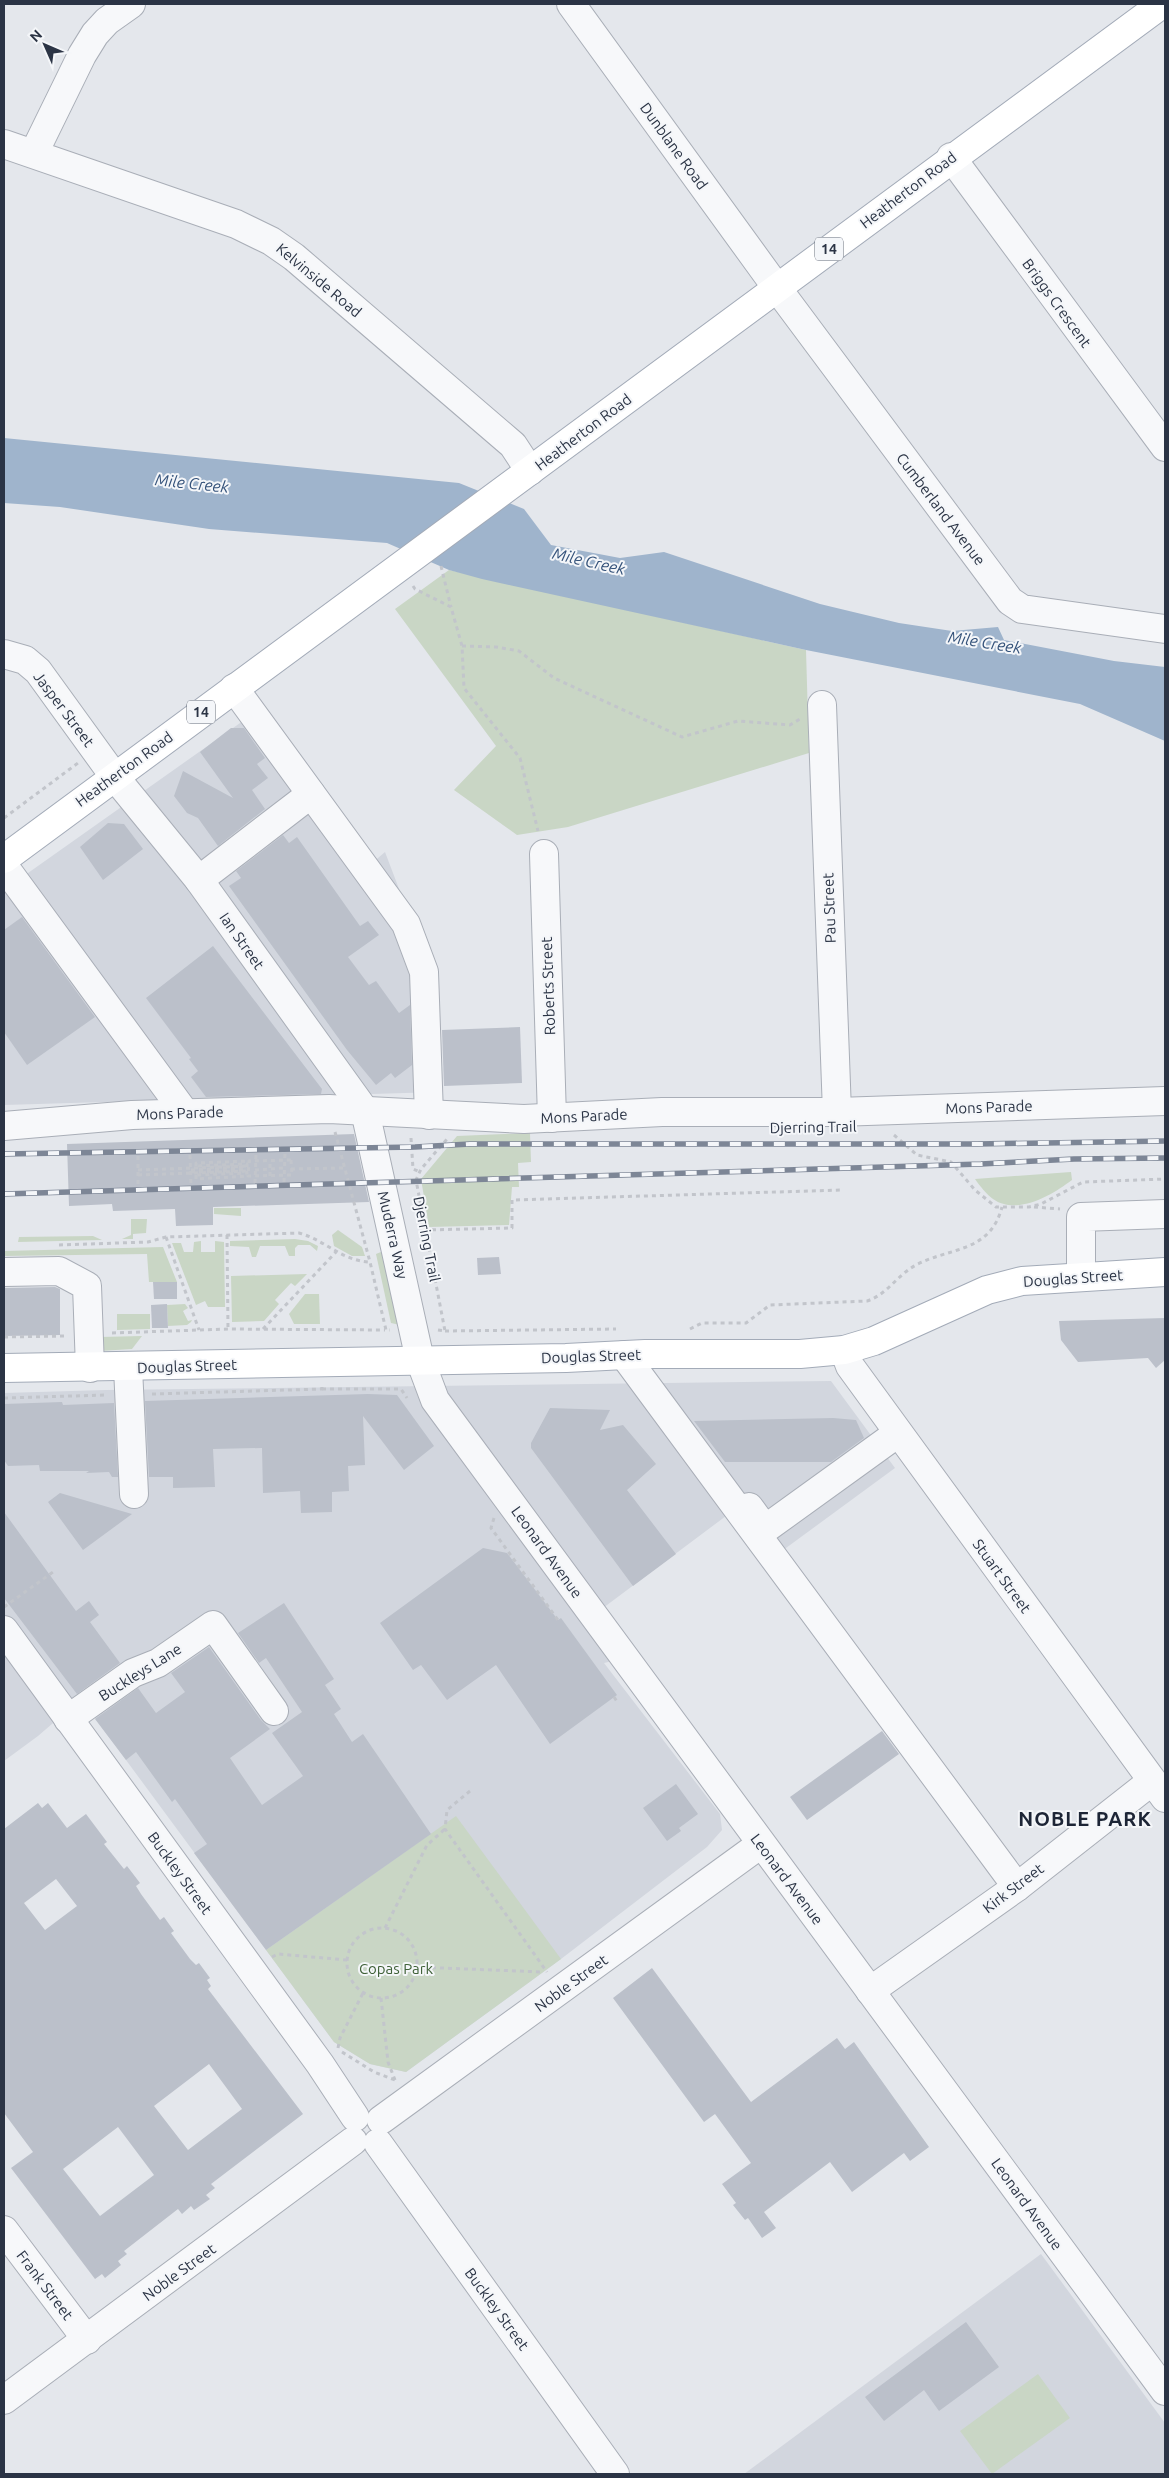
<svg xmlns="http://www.w3.org/2000/svg" width="1169" height="2478" font-family="Ubuntu,sans-serif">
	<style>
		.built { fill: #d2d6de }
		.green { fill: #c9d6c5 }
		.water { fill: #9fb4cc }
		.building { fill: #bbc0ca; fill-rule: evenodd }
		.lines { fill: none; stroke-linecap: round; stroke-linejoin: round }
		.minor-casing { stroke: #a9aeb7; stroke-width: 30 }
		.major-casing { stroke: #a3abb8; stroke-width: 30 }
		.path { stroke: #c2c5cb; stroke-width: 3; stroke-dasharray: 4 4; stroke-linecap: butt }
		.minor { stroke: #f7f8fa; stroke-width: 28 }
		.major { stroke: #fff; stroke-width: 28 }
		.rail-casing { stroke: #7d8696; stroke-width: 5.5 }
		.rail { stroke: #f4f6f9; stroke-width: 4; stroke-dasharray: 11; stroke-linecap: butt }
		.path-bridge { stroke: #c2c5cb; stroke-width: 3; stroke-dasharray: 4 4; stroke-linecap: butt }
		.labels { text-anchor: middle; dominant-baseline: central; stroke-width: 4; stroke-linejoin: round; paint-order: stroke }
		.shield { fill: #f4f6f9; stroke: #676e7b; stroke-width: 1 }
		.shield-label { font-size: 14px; font-weight: bold; fill: #2b3445 }
		.street-label { font-size: 15px; fill: #2b3445; stroke: #f4f6f9 }
		.park-label { font-size: 15px; fill: #3f6138; stroke: #f4f6f9 }
		.water-label { font-size: 16px; font-style: italic; fill: #34527a; stroke: #f4f6f9 }
		.district-label { font-size: 20px; font-weight: bold; letter-spacing: 1px; fill: #1d2536; stroke: #f4f6f9 }
	</style>
	<rect width="100%" height="100%" fill="#e4e7ec"/>
	<g class="built">
		<path d="M257 711 371 864 385 852 428 965 439 1092 4 1105V890Z"/>
		<path d="M831 1381 895 1468 771 1559 734 1510 587 1620 617 1660 604 1663 720 1814 722 1830 707 1847 561 1959 406 2072 370 2064 334 2042 81 1699 38 1736 4 1761V1393L106 1390Z"/>
		<path d="M1041 2254 1165 2423V2474H744Z"/>
	</g>
	<g class="green">
		<path d="M449 570 806 650 809 753 568 827 517 835 454 790 496 746 395 609Z"/>
		<path d="M530 1133 531 1162 518 1163 519 1187H512L509 1225 429 1227 421 1179 457 1136Z"/>
		<path d="M1071 1172 1072 1180C1052 1195 1017 1216 993 1199 986 1194 980 1186 975 1179Z"/>
		<path d="M214 1208H241V1216L214 1214Z"/>
		<path d="M131 1219H147L146 1233 133 1234V1239H122L131 1235Z"/>
		<path d="M338 1230 362 1247 365 1256H352L334 1246 332 1235Z"/>
		<path d="M93 1236 102 1240 18 1242 19 1237Z"/>
		<path d="M295 1239 308 1241 318 1246 317 1251 310 1245H298L295 1248V1256H289L285 1246H260L256 1257H252L249 1247 230 1246V1241Z"/>
		<path d="M201 1241V1252H215V1241L224 1242 225 1307H208L205 1301 196 1305 172 1243H181L184 1252H193L194 1242Z"/>
		<path d="M163 1247 177 1282H149L147 1254 4 1256V1251Z"/>
		<path d="M381 1252 387 1260 400 1325 391 1323 376 1254Z"/>
		<path d="M307 1274 295 1286 291 1283 275 1300 279 1304 264 1321 232 1322 231 1276Z"/>
		<path d="M305 1294H319L320 1324H294L289 1314Z"/>
		<path d="M185 1304 188 1308 183 1311 188 1321 192 1320 191 1322 187 1325 168 1326 167 1305Z"/>
		<path d="M117 1314H150V1329L117 1330Z"/>
		<path d="M142 1336 132 1349 100 1351V1337Z"/>
		<path d="M456 1816 561 1959 406 2072 370 2064 334 2042 266 1950Z"/>
		<path d="M1038 2374 1070 2418 992 2474 960 2431Z"/>
	</g>
	<path class="water" d="M4 438 459 483 524 509 551 545 620 558 664 552 820 604 899 623 952 631 998 627 1004 640 1114 661 1165 667V741L1080 704 806 650 482 579 449 570 387 543 209 529 60 507 4 503Z"/>
	<g class="building">
		<path d="M231 728H244L265 758 257 764 268 778 252 790 265 809 218 846 198 818 187 813 174 796 183 771 233 798 200 752Z"/>
		<path d="M108 823 124 824 143 849 103 880 80 847Z"/>
		<path d="M283 835 289 843 297 837 360 926 368 921 379 935 348 957 369 985 376 981 399 1013 410 1005 412 1065 395 1078 391 1073 376 1085 347 1050 229 886 241 878 236 871Z"/>
		<path d="M22 917 95 1017 27 1065 4 1032V930Z"/>
		<path d="M213 946 322 1089 321 1094 206 1097 191 1077 198 1071 189 1059 191 1058 146 998Z"/>
		<path d="M520 1027 522 1083 444 1086 442 1030Z"/>
		<path d="M354 1134 369 1202 213 1207V1225L176 1226 175 1209 113 1211 112 1204 69 1206 67 1144Z"/>
		<path d="M499 1257 501 1274 478 1275 477 1258Z"/>
		<path d="M153 1282H177V1299H154Z"/>
		<path d="M55 1287 60 1289V1335L4 1336V1288Z"/>
		<path d="M167 1304 168 1328H152L151 1305Z"/>
		<path d="M1165 1318V1360L1156 1368 1148 1358 1078 1362 1061 1340 1059 1321Z"/>
		<path d="M368 1394 397 1395 434 1446 404 1470 363 1416 365 1465 348 1466 349 1491 332 1492V1512L301 1513 300 1491 263 1493 262 1448 213 1449 215 1487 173 1488V1477H149L145 1401Z"/>
		<path d="M62 1402 63 1405 114 1403 118 1477H112L109 1472 86 1473 89 1471H40L39 1465 8 1466 4 1460V1404Z"/>
		<path d="M550 1408 610 1410 600 1430 623 1425 656 1464 627 1490 676 1554 633 1586 531 1448V1443Z"/>
		<path d="M833 1418 856 1420 864 1438 831 1462H725L694 1421Z"/>
		<path d="M60 1493 101 1505 132 1514 83 1550 48 1502Z"/>
		<path d="M4 1512 76 1611 89 1601 99 1615 90 1622 120 1663 77 1694 4 1598Z"/>
		<path d="M483 1548 507 1553 558 1620 561 1618 617 1695 550 1744 496 1665 447 1700 421 1665 413 1670 380 1623Z"/>
		<path d="M284 1603 334 1679 325 1685 341 1709 334 1714 352 1742 363 1734 431 1834 266 1950 194 1853 207 1844 175 1799 172 1802 136 1752 126 1760 95 1719 138 1688 156 1713 185 1692 171 1673 209 1647 261 1720 270 1729 230 1758 262 1805 303 1776 272 1733 302 1712 266 1658 259 1663 238 1633Z"/>
		<path d="M882 1731 899 1754 807 1820 790 1797Z"/>
		<path d="M676 1784 698 1814 679 1828 681 1831 667 1841 643 1808Z"/>
		<path d="M38 1803 42 1808 48 1803 67 1828 86 1814 107 1842 104 1844 124 1869 127 1866 140 1883 136 1886 141 1894 160 1920 164 1917 174 1931 171 1933 190 1959 196 1965 199 1963 210 1978 207 1980 211 1986 208 1989 303 2114 211 2184 215 2188 206 2195 210 2199 194 2210 191 2206 182 2214 178 2209 124 2251 127 2254 118 2261 121 2265 105 2278 102 2274 95 2279 11 2168 33 2152 4 2113V1829ZM56 1879 77 1906 45 1930 24 1903ZM209 2064 242 2109 188 2150 154 2106ZM118 2127 154 2175 100 2216 63 2169Z"/>
		<path d="M652 1968 751 2102 837 2038 845 2049 854 2042 929 2147 910 2161 904 2153 852 2192 830 2162 764 2212 776 2228 762 2238 748 2218 745 2220 733 2205 736 2203 722 2184 751 2163 715 2114 704 2122 613 1998Z"/>
		<path d="M966 2322 999 2367 939 2411 924 2390 884 2421 865 2397Z"/>
	</g>
	<g class="lines">
		<g class="minor-casing">
			<g id="minor">
				<path d="M571 4 777 288 1010 601 1022 609 1165 629"/>
				<path d="M4 144 236 224 271 241 294 257 513 445 530 471"/>
				<path d="M34 153 82 55 95 34 107 21 131 4"/>
				<path d="M951 157 1165 447"/>
				<path d="M4 654 25 660 38 671 114 776 199 880 365 1111 420 1360 435 1400 1165 2391"/>
				<path d="M234 688 406 924 424 972 429 1115"/>
				<path d="M822 705 837 1112"/>
				<path d="M544 854 552 1118"/>
				<path d="M4 866 185 1113"/>
				<path d="M199 880 311 794"/>
				<path d="M4 1126 132 1115 329 1109 524 1119 662 1112H837L1165 1101"/>
				<path d="M4 1272 59 1271 87 1286 90 1368"/>
				<path d="M1081 1277V1217L1165 1214"/>
				<path d="M844 1350 850 1366 1165 1798"/>
				<path d="M624 1355 1017 1887"/>
				<path d="M128 1368 134 1494"/>
				<path d="M749 1507 765 1529 898 1433"/>
				<path d="M4 1630 320 2064 355 2117"/>
				<path d="M68 1719 133 1673 158 1663 213 1625 274 1711"/>
				<path d="M870 1991 1017 1887 1152 1781"/>
				<path d="M381 2120 761 1844"/>
				<path d="M378 2143 615 2474"/>
				<path d="M4 2230 87 2340"/>
				<path d="M4 2400 353 2141"/>
			</g>
		</g>
		<g class="major-casing">
			<g id="major">
				<path d="M4 859 1162 4"/>
				<path d="M4 1368 566 1358 645 1354H800L844 1350 874 1341 987 1290 1022 1281 1165 1272"/>
			</g>
		</g>
		<g class="path">
			<path d="M441 566 451 607"/>
			<path d="M413 586 415 589 451 607 462 646 464 688 520 758 538 831"/>
			<path d="M462 646 496 647 519 651 554 678 682 737 738 721 790 725 800 719"/>
			<path d="M4 818 78 763"/>
			<path d="M335 1132 370 1262 386 1330H390"/>
			<path d="M894 1135 917 1155 951 1162 975 1190 996 1207H1029L1041 1204 1083 1182 1165 1179"/>
			<path d="M411 1138 413 1169 420 1172"/>
			<path d="M138 1156V1186"/>
			<path d="M291 1160 292 1175 248 1176 249 1161Z"/>
			<path d="M196 1166V1163L249 1161"/>
			<path d="M291 1169 344 1168"/>
			<path d="M138 1170 249 1166"/>
			<path d="M255 1170 284 1168"/>
			<path d="M138 1175 249 1171"/>
			<path d="M196 1175V1179L248 1176"/>
			<path d="M270 1176V1160"/>
			<path d="M1034 1207 1060 1209"/>
			<path d="M424 1230 512 1228V1200L842 1190"/>
			<path d="M227 1235 228 1329"/>
			<path d="M166 1237 199 1330"/>
			<path d="M59 1245 148 1242 166 1237 299 1233C325 1240 342 1261 370 1262"/>
			<path d="M263 1329 336 1252"/>
			<path d="M690 1329 702 1323H746L770 1305 867 1301C888 1294 897 1275 916 1265 950 1247 990 1253 1002 1207"/>
			<path d="M438 1330 445 1331 416 1180 421 1169 448 1138"/>
			<path d="M445 1331 616 1329"/>
			<path d="M112 1333 228 1329 385 1330"/>
			<path d="M4 1337 66 1336"/>
			<path d="M322 1389H401L407 1398"/>
			<path d="M152 1394 322 1389V1386"/>
			<path d="M4 1398 106 1395"/>
			<path d="M494 1518 491 1528 558 1620"/>
			<path d="M4 1607 53 1572"/>
			<path d="M614 1697 618 1703"/>
			<path d="M470 1791 447 1810 445 1829 547 1972"/>
			<path d="M385 1928 427 1845 445 1829"/>
			<circle cx="382" cy="1963" r="35"/>
			<path d="M272 1957 278 1954 347 1960"/>
			<path d="M416 1967 543 1972"/>
			<path d="M381 1998 388 2062 395 2080"/>
			<path d="M338 2048 340 2038 363 1993"/>
			<path d="M342 2052 374 2072 395 2080"/>
		</g>
		<use href="#minor" class="minor"/>
		<use href="#major" class="major"/>
		<g class="rail-casing">
			<g id="rail">
				<path d="M4 1154 415 1147 470 1144H977L1165 1141"/>
				<path d="M4 1194 981 1164 1074 1159 1165 1158"/>
			</g>
		</g>
		<use href="#rail" class="rail"/>
		<g class="path-bridge">
			<path d="M190 1155 191 1184"/>
			<path d="M191 1170 247 1167V1164L196 1166"/>
			<path d="M191 1172 246 1170 247 1173 196 1175"/>
			<path d="M284 1182 285 1153"/>
			<path d="M255 1183 256 1154"/>
		</g>
	</g>
	<g class="labels">
		<g class="shield">
			<rect x="815" y="237.5" width="28" height="23" rx="4"/>
			<rect x="187" y="700.5" width="28" height="23" rx="4"/>
		</g>
		<g class="shield-label">
			<text x="829" y="249">14</text>
			<text x="201" y="712">14</text>
		</g>
		<g class="street-label">
			<text transform="translate(674 146) rotate(54)">Dunblane Road</text>
			<text transform="translate(908 190) rotate(-37)">Heatherton Road</text>
			<text transform="translate(319 280) rotate(40)">Kelvinside Road</text>
			<text transform="translate(1057 303) rotate(54)">Briggs Crescent</text>
			<text transform="translate(583 432) rotate(-37)">Heatherton Road</text>
			<text transform="translate(941 509) rotate(53)">Cumberland Avenue</text>
			<text transform="translate(64 709) rotate(53)">Jasper Street</text>
			<text transform="translate(124 769) rotate(-36)">Heatherton Road</text>
			<text transform="translate(829 908) rotate(-92)">Pau Street</text>
			<text transform="translate(242 941) rotate(55)">Ian Street</text>
			<text transform="translate(548 986) rotate(-92)">Roberts Street</text>
			<text transform="translate(989 1107) rotate(-2)">Mons Parade</text>
			<text transform="translate(180 1113) rotate(-2)">Mons Parade</text>
			<text transform="translate(584 1116) rotate(-3)">Mons Parade</text>
			<text transform="translate(813 1127) rotate(-1)">Djerring Trail</text>
			<text transform="translate(393 1235) rotate(77)">Muderra Way</text>
			<text transform="translate(427 1239) rotate(79)">Djerring Trail</text>
			<text transform="translate(1073 1278) rotate(-4)">Douglas Street</text>
			<text transform="translate(591 1356) rotate(-2)">Douglas Street</text>
			<text transform="translate(187 1366) rotate(-2)">Douglas Street</text>
			<text transform="translate(547 1552) rotate(54)">Leonard Avenue</text>
			<text transform="translate(1002 1576) rotate(54)">Stuart Street</text>
			<text transform="translate(140 1672) rotate(-32)">Buckleys Lane</text>
			<text transform="translate(180 1873) rotate(54)">Buckley Street</text>
			<text transform="translate(787 1879) rotate(53)">Leonard Avenue</text>
			<text transform="translate(1013 1888) rotate(-37)">Kirk Street</text>
			<text transform="translate(571 1983) rotate(-36)">Noble Street</text>
			<text transform="translate(1027 2204) rotate(54)">Leonard Avenue</text>
			<text transform="translate(179 2272) rotate(-36)">Noble Street</text>
			<text transform="translate(45 2285) rotate(53)">Frank Street</text>
			<text transform="translate(497 2309) rotate(54)">Buckley Street</text>
		</g>
		<g class="park-label">
			<text x="396" y="1968">Copas Park</text>
		</g>
		<g class="water-label">
			<text transform="translate(192 483) rotate(6)">Mile Creek</text>
			<text transform="translate(589 561) rotate(13)">Mile Creek</text>
			<text transform="translate(985 642) rotate(9)">Mile Creek</text>
		</g>
		<g class="district-label">
			<text x="1085" y="1818">NOBLE PARK</text>
		</g>
	</g>
	<rect width="1169" height="2478" fill="none" stroke="#2b3445" stroke-width="10"/>
	<g transform="translate(45 45) rotate(315)" stroke="#f4f6f9" stroke-width="4" paint-order="stroke">
	<path d="M0-4L9 19L0 12L-9 19Z" fill="#2b3445"/>
	<text y="-8" font-size="14" font-weight="bold" text-anchor="middle" fill="#2b3445">N</text>
	</g>
</svg>
